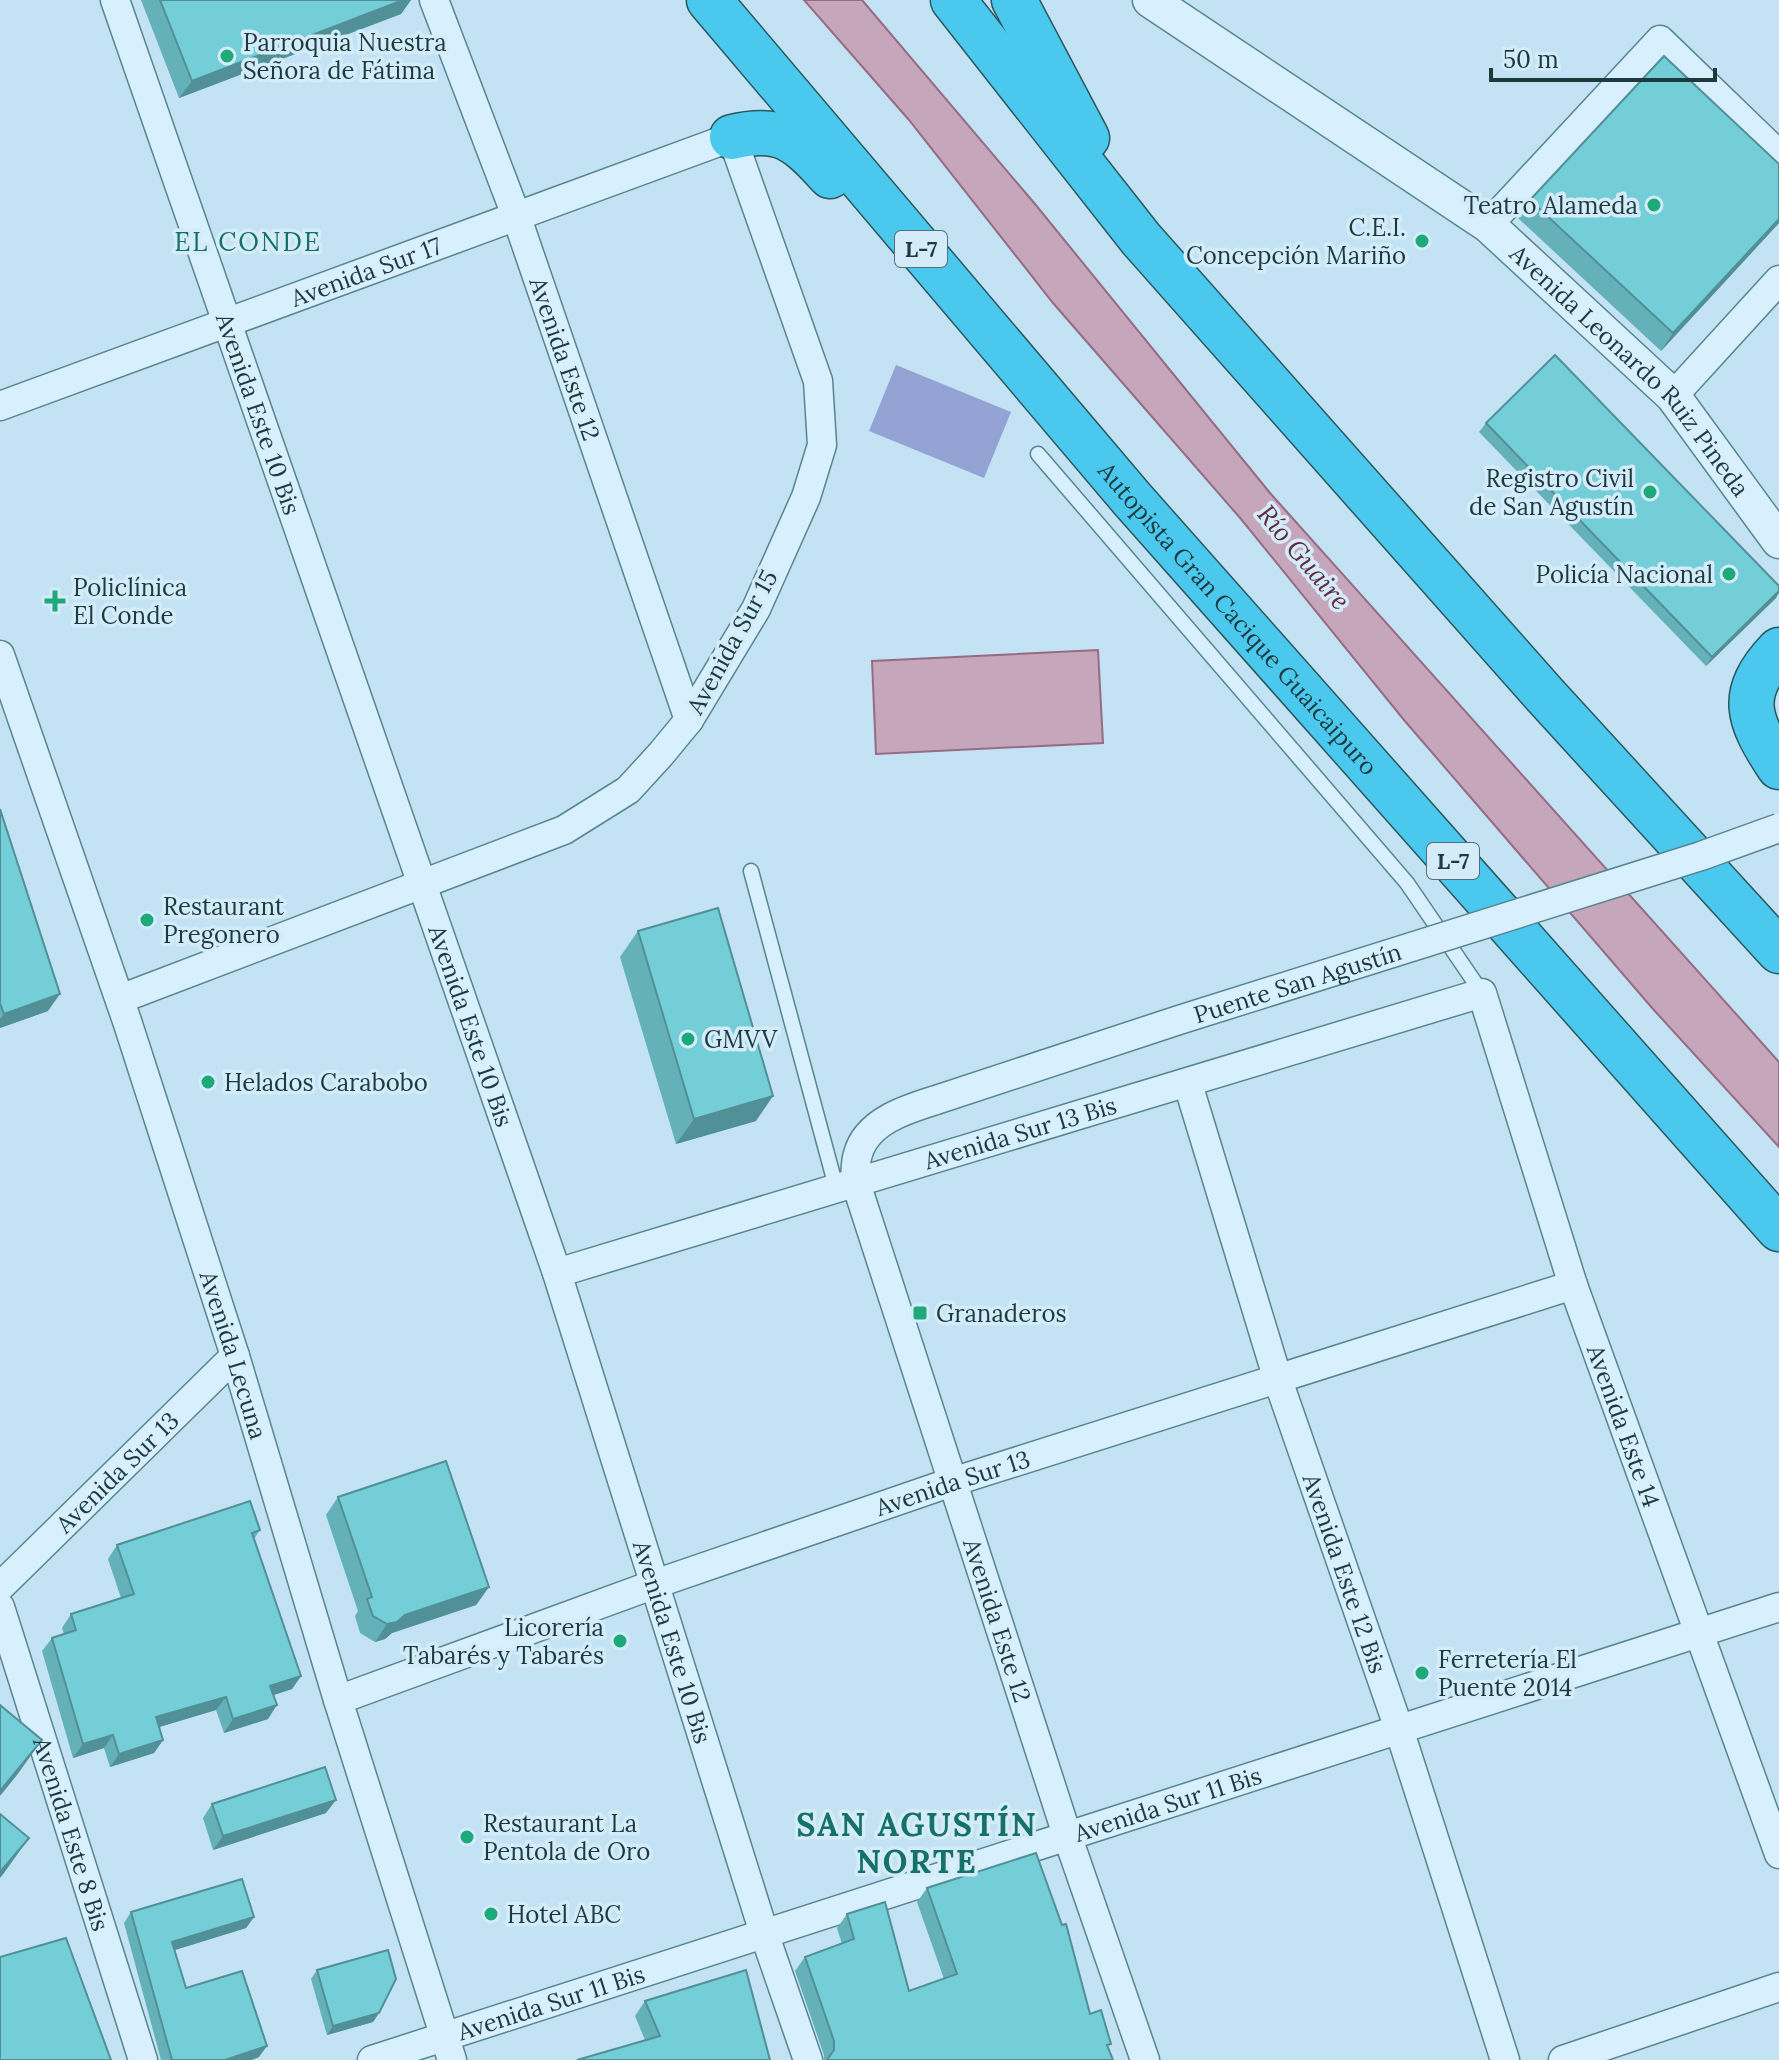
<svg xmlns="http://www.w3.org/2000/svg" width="1779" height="2060" font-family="Lora,serif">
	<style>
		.green { fill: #95a3d4 }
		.water { fill: #c6a6ba; stroke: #966b84; stroke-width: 2 }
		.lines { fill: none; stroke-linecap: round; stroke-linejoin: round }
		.service-casing { stroke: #578691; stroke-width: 17 }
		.minor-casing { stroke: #578691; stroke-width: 31 }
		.tertiary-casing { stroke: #578691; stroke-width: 37 }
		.motorway-casing { stroke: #2b585f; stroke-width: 47 }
		.service { stroke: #d8effd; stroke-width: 14 }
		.minor { stroke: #d8effd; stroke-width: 28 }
		.tertiary { stroke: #d8effd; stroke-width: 34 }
		.motorway { stroke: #4ac8ed; stroke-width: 44 }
		.minor-bridge-casing { stroke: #578691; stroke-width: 31; stroke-linecap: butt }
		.minor-bridge { stroke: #d8effd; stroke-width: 28 }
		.wall { fill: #64b1b9 }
		.shaded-wall { fill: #519096 }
		.building { fill: #74ced7; stroke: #519096; stroke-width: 2 }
		.poi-dot { fill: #1ea97a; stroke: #d4ecfa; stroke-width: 3 }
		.labels { text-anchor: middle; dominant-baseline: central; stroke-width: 7; stroke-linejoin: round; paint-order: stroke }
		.shield { fill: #d4ecfa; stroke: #546f77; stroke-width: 2 }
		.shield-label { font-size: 22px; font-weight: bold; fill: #1d3a3f }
		.poi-label { font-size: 24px; fill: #1d3a3f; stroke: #d4ecfa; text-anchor: start }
		.street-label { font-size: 24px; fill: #1d3a3f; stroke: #d4ecfa }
		.neighbourhood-label { font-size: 26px; letter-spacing: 2px; fill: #167267; stroke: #d4ecfa }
		.water-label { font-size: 26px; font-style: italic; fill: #612a40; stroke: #d4ecfa }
		.district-label { font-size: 32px; font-weight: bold; letter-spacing: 2px; fill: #167267; stroke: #d4ecfa }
	</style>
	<rect width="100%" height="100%" fill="#c3e2f4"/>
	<path class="green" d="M896 365 1011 412 984 478 869 431Z"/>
	<g class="water">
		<path d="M804 0H862L1035 204 1270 493 1779 1062V1147L1653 1009 1404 720 1241 519 1053 303 909 120Z"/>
		<path d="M1098 650 1103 743 876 754 872 661Z"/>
	</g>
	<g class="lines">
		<g class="service-casing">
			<g id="service">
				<path d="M1038 454 1407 883 1482 993"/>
				<path d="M751 871 836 1187"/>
			</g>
		</g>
		<g class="minor-casing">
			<g id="minor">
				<path id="s1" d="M115 0 557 1273 764 1933 808 2060"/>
				<path id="s2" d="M434 0 517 218 689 720"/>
				<path d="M1488 225 1660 40 1779 155"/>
				<path d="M1673 396 1779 280"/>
				<path id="s3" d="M0 406 732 137 818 381 822 445 806 497 756 609 689 720 661 754 628 790 564 830 120 999"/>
				<path id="s4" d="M0 655 128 1024 235 1356 338 1700 452 2060"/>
				<path id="s5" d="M1188 1084 1278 1380 1399 1729 1505 2060"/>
				<path id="s6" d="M936 1100C907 1109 867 1121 858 1154 855 1162 856 1172 855 1180L1067 1835 1145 2060"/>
				<path id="s7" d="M557 1273C865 1177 1174 1088 1482 993L1573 1285 1779 1854"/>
				<path id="s8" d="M0 1587 235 1356"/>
				<path id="s9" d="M0 1607 143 2060"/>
				<path id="s10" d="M338 1700 655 1584 952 1482 1573 1285"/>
				<path id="s11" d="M372 2060 1779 1607"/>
				<path d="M1563 2060 1779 1987"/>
			</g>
		</g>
		<g class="tertiary-casing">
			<g id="tertiary">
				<path id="s12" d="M1150 0 1488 225 1673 396 1779 541"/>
			</g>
		</g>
		<g class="motorway-casing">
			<g id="motorway">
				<path id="s13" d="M709 0 1132 499 1779 1229"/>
				<path d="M953 0 1141 239 1544 694 1779 951"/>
				<path d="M1014 0 1087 138"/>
				<path d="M732 137C781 125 798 140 830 176"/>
				<path d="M1779 650C1737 694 1748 720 1779 767"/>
			</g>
		</g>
		<use href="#service" class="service"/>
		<use href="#minor" class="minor"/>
		<use href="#tertiary" class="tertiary"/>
		<use href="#motorway" class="motorway"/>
		<g class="minor-bridge-casing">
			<g id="minor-bridge">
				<path id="s14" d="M936 1100 1179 1020 1701 856 1779 828"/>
			</g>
		</g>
		<use href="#minor-bridge" class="minor-bridge"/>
	</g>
	<g class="wall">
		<path d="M141 0H411L401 14 179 98Z"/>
		<path d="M1779 164V223L1661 351 1518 218 1530 200Z"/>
		<path d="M1486 423 1779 586V593L1776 598 1706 666 1479 432Z"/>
		<path d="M0 809 48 1011 0 1028Z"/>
		<path d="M638 931 756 1121 676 1144 620 957Z"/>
		<path d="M338 1497 489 1587 476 1605 392 1633 385 1639 375 1642 360 1633 355 1616 358 1611 326 1515Z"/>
		<path d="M260 1530 254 1539 301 1676 292 1689 274 1695 268 1719 224 1733 216 1710 159 1727 163 1740 154 1753 110 1767 104 1748 73 1758 42 1651 52 1638 64 1634 62 1628 71 1614 121 1598 108 1559 117 1545Z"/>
		<path d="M212 1804 326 1813 213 1850 203 1818Z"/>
		<path d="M927 1888 1090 2014 1108 2048 1113 2060H824V2055L795 1971 805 1957 842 1944 837 1928 847 1914 909 1991 944 1979 917 1902Z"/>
		<path d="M131 1912 254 1917 246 1928 175 1950 186 1988 259 2057 251 2060H161L124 1923Z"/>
		<path d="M317 1970 379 2013 373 2022 327 2035 311 1979Z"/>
		<path d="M645 2001 770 2060 645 2040 635 2016Z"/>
	</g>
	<g class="shaded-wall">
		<path d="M403 0H411L401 14 179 98 192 81Z"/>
		<path d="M1779 219V223L1661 351 1673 333Z"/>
		<path d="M1779 591 1776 598 1706 666 1712 657Z"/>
		<path d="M60 994 48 1011 0 1028V1019L4 1014Z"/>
		<path d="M773 1096 756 1121 676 1144 694 1119Z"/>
		<path d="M489 1587 476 1605 392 1633 385 1639 375 1642 387 1624 405 1615Z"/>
		<path d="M301 1676 292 1689 261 1699 270 1686Z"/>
		<path d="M226 1697 216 1710 146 1731 156 1717Z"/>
		<path d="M277 1705 268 1719 224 1733 233 1719Z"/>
		<path d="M113 1735 104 1748 73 1758 83 1744Z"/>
		<path d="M42 1740 17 1775 0 1796V1791Z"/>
		<path d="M163 1740 154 1753 110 1767 119 1754Z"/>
		<path d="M336 1800 326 1813 213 1850 223 1836Z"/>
		<path d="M29 1838 4 1873 0 1878V1872Z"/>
		<path d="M254 1917 246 1928 165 1953 172 1942Z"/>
		<path d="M379 2013 373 2022 327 2035 333 2026Z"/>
		<path d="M267 2046 259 2057 251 2060H225Z"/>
	</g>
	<g class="building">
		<path d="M160 0H403L192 81Z"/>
		<path d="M1664 56 1779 164V219L1673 333 1530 200Z"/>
		<path d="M1555 355 1779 586V591L1712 657 1486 423Z"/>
		<path d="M0 809 60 994 4 1014 0 1003Z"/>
		<path d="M718 908 773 1096 694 1119 638 931Z"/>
		<path d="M446 1461 489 1587 405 1615 397 1622 387 1624 373 1616 367 1599 372 1597 338 1497Z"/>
		<path d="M250 1501 260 1530 252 1533 301 1676 270 1686 277 1705 233 1719 226 1697 156 1717 163 1740 119 1754 113 1735 83 1744 52 1638 76 1630 71 1614 134 1594 117 1545Z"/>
		<path d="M0 1705 42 1740 0 1791Z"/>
		<path d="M325 1767 336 1800 223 1836 212 1804Z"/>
		<path d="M0 1814 29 1838 0 1872Z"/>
		<path d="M1036 1853 1062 1925 1066 1924 1090 2014 1101 2010 1111 2044 1107 2045 1113 2060H827L834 2050V2041L805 1957 854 1939 847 1914 885 1902 909 1991 957 1974 927 1888Z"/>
		<path d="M242 1879 254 1917 172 1942 186 1988 242 1971 267 2046 225 2060H172L131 1912Z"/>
		<path d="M66 1938 111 2060H0V1957Z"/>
		<path d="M388 1950 396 1979 379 2013 333 2026 317 1970Z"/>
		<path d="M746 1970 770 2060H577L660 2036 645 2001Z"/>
	</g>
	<g class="poi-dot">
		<circle cx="227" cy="56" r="8"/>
		<circle cx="1654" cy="205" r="8"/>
		<circle cx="1422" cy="241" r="8"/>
		<circle cx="1650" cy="492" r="8"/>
		<circle cx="1729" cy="574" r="8"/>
		<path d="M51 589h8v8h8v8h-8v8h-8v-8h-8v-8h8z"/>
		<circle cx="147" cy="920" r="8"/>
		<circle cx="688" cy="1039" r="8"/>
		<circle cx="208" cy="1082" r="8"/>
		<rect x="912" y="1305" width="16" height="16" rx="4"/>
		<circle cx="620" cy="1641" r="8"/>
		<circle cx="1422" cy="1673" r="8"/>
		<circle cx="467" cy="1837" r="8"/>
		<circle cx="491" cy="1914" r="8"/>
	</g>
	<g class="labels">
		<g class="shield">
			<rect x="895" y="231" width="52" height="36" rx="6"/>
			<rect x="1427" y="843" width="52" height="36" rx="6"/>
		</g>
		<g class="shield-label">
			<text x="921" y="249">L-7</text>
			<text x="1453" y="861">L-7</text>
		</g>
		<g class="poi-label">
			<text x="243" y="42">Parroquia Nuestra<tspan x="243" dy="28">Señora de Fátima</tspan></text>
			<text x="1638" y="205" text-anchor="end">Teatro Alameda</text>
			<text x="1406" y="227" text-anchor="end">C.E.I.<tspan x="1406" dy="28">Concepción Mariño</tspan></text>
			<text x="1634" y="478" text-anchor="end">Registro Civil<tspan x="1634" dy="28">de San Agustín</tspan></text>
			<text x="1713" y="574" text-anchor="end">Policía Nacional</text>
			<text x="73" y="587">Policlínica<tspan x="73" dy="28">El Conde</tspan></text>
			<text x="163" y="906">Restaurant<tspan x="163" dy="28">Pregonero</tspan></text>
			<text x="704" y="1039">GMVV</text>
			<text x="224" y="1082">Helados Carabobo</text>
			<text x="936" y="1313">Granaderos</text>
			<text x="604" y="1627" text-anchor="end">Licorería<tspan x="604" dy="28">Tabarés y Tabarés</tspan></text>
			<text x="1438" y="1659">Ferretería El<tspan x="1438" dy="28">Puente 2014</tspan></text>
			<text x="483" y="1823">Restaurant La<tspan x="483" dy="28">Pentola de Oro</tspan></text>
			<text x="507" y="1914">Hotel ABC</text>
		</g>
		<g class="street-label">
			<text stroke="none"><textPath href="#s3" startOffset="390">Avenida Sur 17</textPath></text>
			<text stroke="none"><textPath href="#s2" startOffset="382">Avenida Este 12</textPath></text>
			<text stroke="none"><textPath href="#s12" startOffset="610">Avenida Leonardo Ruiz Pineda</textPath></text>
			<text stroke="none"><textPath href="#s1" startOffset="438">Avenida Este 10 Bis</textPath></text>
			<text stroke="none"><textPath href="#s13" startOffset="814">Autopista Gran Cacique Guaicaipuro</textPath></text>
			<text transform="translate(732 642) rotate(-61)">Avenida Sur 15</text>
			<text stroke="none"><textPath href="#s14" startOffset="380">Puente San Agustín</textPath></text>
			<text stroke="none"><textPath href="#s1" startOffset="1086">Avenida Este 10 Bis</textPath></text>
			<text stroke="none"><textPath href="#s7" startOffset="484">Avenida Sur 13 Bis</textPath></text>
			<text stroke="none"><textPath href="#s4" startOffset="738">Avenida Lecuna</textPath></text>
			<text stroke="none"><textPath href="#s7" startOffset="1422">Avenida Este 14</textPath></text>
			<text stroke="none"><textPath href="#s8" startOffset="164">Avenida Sur 13</textPath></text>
			<text stroke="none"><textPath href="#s10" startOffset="652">Avenida Sur 13</textPath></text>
			<text stroke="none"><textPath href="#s5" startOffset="514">Avenida Este 12 Bis</textPath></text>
			<text stroke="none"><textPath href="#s6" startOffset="588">Avenida Este 12</textPath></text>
			<text stroke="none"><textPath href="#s1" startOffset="1734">Avenida Este 10 Bis</textPath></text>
			<text stroke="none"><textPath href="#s11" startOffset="836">Avenida Sur 11 Bis</textPath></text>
			<text stroke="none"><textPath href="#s9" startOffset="238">Avenida Este 8 Bis</textPath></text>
			<text stroke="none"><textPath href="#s11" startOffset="188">Avenida Sur 11 Bis</textPath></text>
		</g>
		<g class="neighbourhood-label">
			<text x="248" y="241">EL CONDE</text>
		</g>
		<g class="water-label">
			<text transform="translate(1304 557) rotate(50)">Río Guaire</text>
		</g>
		<g class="district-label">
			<text x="917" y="1824">SAN AGUSTÍN<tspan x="917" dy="37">NORTE</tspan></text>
		</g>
	</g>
	<path d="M1491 68v12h224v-12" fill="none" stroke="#1d3a3f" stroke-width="4"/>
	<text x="1503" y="68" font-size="24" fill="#1d3a3f" stroke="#d4ecfa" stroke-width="6" paint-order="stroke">50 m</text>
</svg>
